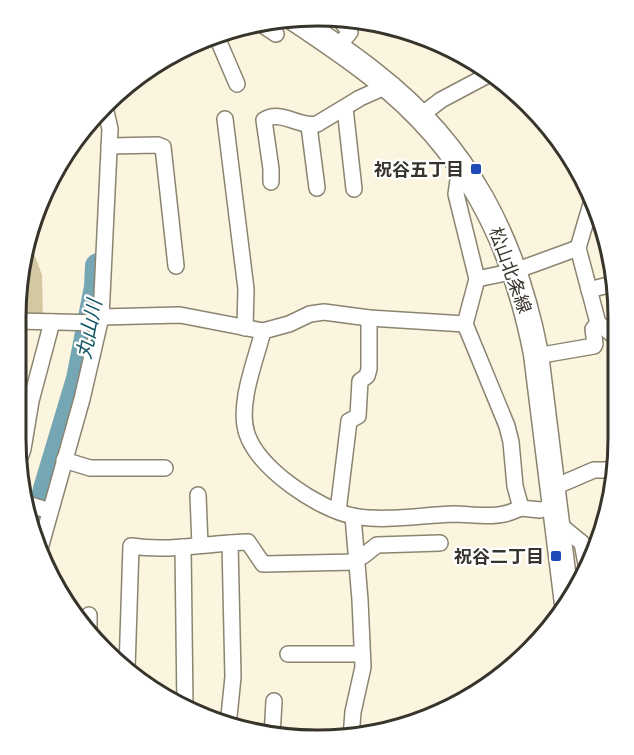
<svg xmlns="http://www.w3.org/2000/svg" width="634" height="755" font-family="'Golos Text','Noto Sans JP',sans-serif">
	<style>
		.green { fill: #d3c8a1 }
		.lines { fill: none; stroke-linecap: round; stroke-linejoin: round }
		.river { stroke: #75a6b3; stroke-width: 26 }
		.minor-casing { stroke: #8a8471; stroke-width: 18 }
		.primary-casing { stroke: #8a8471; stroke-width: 27 }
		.minor { stroke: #fff; stroke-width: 15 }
		.primary { stroke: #fff; stroke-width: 24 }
		.poi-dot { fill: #204ab8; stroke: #fff; stroke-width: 2 }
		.labels { text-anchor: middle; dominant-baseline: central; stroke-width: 4.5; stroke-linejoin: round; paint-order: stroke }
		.poi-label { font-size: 18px; font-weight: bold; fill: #37342c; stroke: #fff; text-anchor: end }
		.street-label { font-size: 18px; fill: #37342c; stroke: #fff }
		.water-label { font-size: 20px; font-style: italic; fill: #105665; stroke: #fff }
		.rim { fill: none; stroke: #37342c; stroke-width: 3 }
	</style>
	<rect width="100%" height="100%" fill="#fbf4de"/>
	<path class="green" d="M29 240 42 275 43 320 17 319 18 278Z"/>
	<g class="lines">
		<path class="river" d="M34 539 46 489 79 379 97 287 98 266"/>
		<g class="minor-casing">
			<g id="minor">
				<path d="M264 26 276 34"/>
				<path d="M216 35 237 84"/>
				<path d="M338 47 350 32 339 19"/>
				<path d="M345 108 354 189"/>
				<path d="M420 116 441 100 488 75"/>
				<path d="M225 119 246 289 245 328"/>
				<path d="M309 126 317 188"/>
				<path d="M109 146 158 145 163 147 176 266"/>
				<path d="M465 170 458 180 456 194 477 279 465 324 507 426 511 442 515 486 521 508 540 510 554 507"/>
				<path d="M271 182V169L264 120C281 109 299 128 317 124L360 98 387 86"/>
				<path d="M593 197 578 248 598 323 619 340"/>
				<path d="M477 279 515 271 578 248"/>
				<path d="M589 290 612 284"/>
				<path d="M101 317 180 315 263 331 289 324 310 314 324 312 369 318 465 324"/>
				<path d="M17 321 99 323"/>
				<path d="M263 331C256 360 237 404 247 434 259 469 318 509 353 516 386 522 421 515 454 514 470 514 488 518 504 514 510 513 516 510 521 508"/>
				<path d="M536 356 594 346 595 344 593 329 598 323"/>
				<path d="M64 460 90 468H165"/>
				<path d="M18 463 23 449 31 401 52 322"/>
				<path d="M552 488 594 470H616"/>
				<path d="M198 495 200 545"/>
				<path d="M24 503 50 511"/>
				<path d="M338 511 349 421 358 416 360 381 367 376 369 369V318"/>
				<path d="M555 521 582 543 587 569"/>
				<path d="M183 547 185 707"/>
				<path d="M39 552 82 399 101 317 110 129 105 107"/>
				<path d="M356 558 363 556 377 545 440 543"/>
				<path d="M89 635V615"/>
				<path d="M288 654H362"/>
				<path d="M127 669 131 546C170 552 209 543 248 542L263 564 356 562"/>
				<path d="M228 726 233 677 230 543"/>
				<path d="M272 736 274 701"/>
				<path d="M351 737 353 712 363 667 360 600 353 516"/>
			</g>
		</g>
		<g class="primary-casing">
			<path id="primary" d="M295 19C322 37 349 55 374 75 467 147 514 240 536 354L567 604"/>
		</g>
		<use href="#minor" class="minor"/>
		<use href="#primary" class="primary"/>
	</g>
	<g class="poi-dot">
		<rect x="470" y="163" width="12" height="12" rx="3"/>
		<rect x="550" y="550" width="12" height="12" rx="3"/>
	</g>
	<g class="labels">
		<g class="poi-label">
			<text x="464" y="169">祝谷五丁目</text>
			<text x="544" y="556">祝谷二丁目</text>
		</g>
		<g class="street-label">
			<text transform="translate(511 270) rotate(70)">松山北条線</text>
		</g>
		<g class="water-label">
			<text transform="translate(88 329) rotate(-79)">丸山川</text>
		</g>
	</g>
	<path d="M0 0H634V755H0ZM317 26H317A291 291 0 0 1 608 317V439A291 291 0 0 1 317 730H317A291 291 0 0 1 26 439V317A291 291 0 0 1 317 26Z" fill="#fff" fill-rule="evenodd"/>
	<path class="rim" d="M317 26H317A291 291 0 0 1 608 317V439A291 291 0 0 1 317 730H317A291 291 0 0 1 26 439V317A291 291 0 0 1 317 26Z"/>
</svg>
